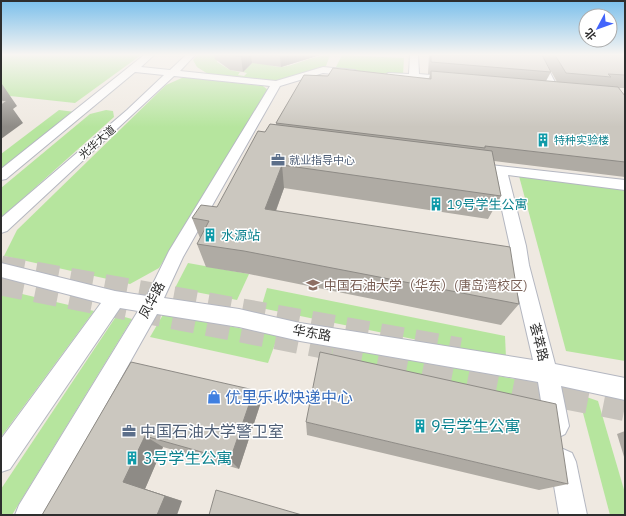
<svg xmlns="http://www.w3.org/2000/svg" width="626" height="516" font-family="'IBM Plex Sans','Noto Sans SC',sans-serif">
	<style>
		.green { fill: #b6e59e }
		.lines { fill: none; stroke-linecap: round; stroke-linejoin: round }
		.major-tunnel-far1 { stroke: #c8c4bd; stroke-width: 23; stroke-dasharray: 23 12; stroke-linecap: butt }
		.major-tunnel { stroke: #c8c4bd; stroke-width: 30; stroke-dasharray: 30 16; stroke-linecap: butt }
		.minor-casing { stroke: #b4b7c1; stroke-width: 2 }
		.minor { fill: #fff; fill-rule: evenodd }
		.wall { fill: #afaba4 }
		.shaded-wall { fill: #8e8b86 }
		.building { fill: #cbc7bf; stroke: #8e8b86 }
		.labels { text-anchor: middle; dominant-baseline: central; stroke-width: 3; stroke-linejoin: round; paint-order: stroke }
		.far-culture-label { font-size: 11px; fill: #0d838f; stroke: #fff; text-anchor: start }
		.far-street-label { font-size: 11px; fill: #2e2e2e; stroke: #fff }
		.far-service-label { font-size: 11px; fill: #4e5e75; stroke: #fff; text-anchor: start }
		.culture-label { font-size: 13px; fill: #0d838f; stroke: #fff; text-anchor: start }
		.education-label { font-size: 13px; fill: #785e54; stroke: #fff; text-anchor: start }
		.street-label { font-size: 13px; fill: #2e2e2e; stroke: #fff }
		.near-shop-label { font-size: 16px; fill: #366cbe; stroke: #fff; text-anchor: start }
		.near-culture-label { font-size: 16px; fill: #0d838f; stroke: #fff; text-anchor: start }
		.near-service-label { font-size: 16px; fill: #4e5e75; stroke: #fff; text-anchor: start }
	</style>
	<rect width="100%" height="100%" fill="#efe9e1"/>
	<g class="green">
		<path d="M1 55H141L75 103 1 95Z"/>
		<path d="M197 55H219L217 62 230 70 240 72 238 75 244 76 247 73 243 72 255 60C263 63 270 66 279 67 294 67 312 55 330 55L326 66 276 81 208 74 197 67 193 60Z"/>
		<path d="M342 55 404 58 403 75 335 69Z"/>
		<path d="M184 77 263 86 268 90 159 268 130 284 4 256 17 230 166 85Z"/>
		<path d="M59 110 75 112 1 171V154Z"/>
		<path d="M106 110 113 111 114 117 1 218V188L90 114Z"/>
		<path d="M519 176 625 189V361L566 351Z"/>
		<path d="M188 263 249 274 237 300 175 288Z"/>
		<path d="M267 288 505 336 506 358 261 308Z"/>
		<path d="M1 289 94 311 1 437Z"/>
		<path d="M164 313 278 336 268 363 150 337Z"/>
		<path d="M117 315 132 319 12 515H1V489Z"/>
		<path d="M324 341 524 381 528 409 320 364Z"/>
		<path d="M578 394 598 401 625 493V515H610Z"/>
	</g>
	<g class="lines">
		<g class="major-tunnel-far1">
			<path d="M1 267 460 349"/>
			<path d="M1 284 338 350"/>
		</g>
		<path class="major-tunnel" d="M333 349 625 406"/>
		<g class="minor-casing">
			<g id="minor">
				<path d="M144 55H154L141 67 170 70 186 55H195L180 71 276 81 323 67 355 70 360 73 355 76 323 73 280 86 183 257 164 298 239 309 300 323 533 360 511 265 510 246 494 174 468 170 466 167 468 164 473 163 625 180V190L508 175 526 246 529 265 555 364 625 378V400L561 386 569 426 565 434 557 438 549 434 545 426 538 382 300 341 239 327 157 314 44 515H15L19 505 138 311 120 308 10 469 1 472V439L101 303 1 277V263L115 291 147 296 169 251 270 86 174 76 7 231 1 233V218L127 110 164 75 135 72 6 179 1 180V169Z"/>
				<path d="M410 55H418L419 74 453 77 458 80 453 83 388 77 386 75 388 73 409 74Z"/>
				<path d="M532 55H541L559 90 558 92H550Z"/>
				<path d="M563 449 572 453 576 462 587 515H559L550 462 554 453Z"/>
			</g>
		</g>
		<use href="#minor" class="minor"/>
	</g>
	<g class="wall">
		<path d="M214 55H320L281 67 252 63 243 72 230 70 215 59Z"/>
		<path d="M429 55H542L551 72 546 81 557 82 542 55H625V88H619L625 96V177L494 161 501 196 488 219 284 188 276 211 519 304 501 325 249 274 206 267 197 244 200 238 192 218 217 207 265 132 276 125V123L328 76 429 78 430 74H428Z"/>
		<path d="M131 362 260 405 239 469 163 447 145 489 182 501 42 515Z"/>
		<path d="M306 422 568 484 539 490 307 435Z"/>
		<path d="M625 431V460L617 434Z"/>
	</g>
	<g class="shaded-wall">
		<path d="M243 55H251L252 63 243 72 241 57Z"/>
		<path d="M280 55H320L281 67Z"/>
		<path d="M2 84 17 106 13 109 23 123 1 139V85Z"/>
		<path d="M282 165 284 188 268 232 265 209Z"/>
		<path d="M254 390 260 405 239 469 230 460Z"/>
		<path d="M145 436 163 447 145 489 182 501 177 515H157L123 482Z"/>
	</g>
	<g class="building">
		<path d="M231 55H243L241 57Z"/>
		<path d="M431 55H542L551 72 431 62Z"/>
		<path d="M555 55H625V75L608 74 611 77 566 73Z"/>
		<path d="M333 68 431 79V71L618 87 625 96V162L485 146V148L276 123 304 75 328 76Z"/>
		<path d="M1 100 7 101 1 105Z"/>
		<path d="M270 124 492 151 501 196 282 165 265 209 510 247 519 304 244 251 197 244 209 221 192 218 201 205 217 207 258 131 265 132Z"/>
		<path d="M320 352 556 404 568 484 306 422Z"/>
		<path d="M131 362 254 390 230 460 145 436 123 482 165 496 157 515H42Z"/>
		<path d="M216 490 302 515H209Z"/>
	</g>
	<linearGradient id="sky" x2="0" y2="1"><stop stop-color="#7abfeb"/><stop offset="0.43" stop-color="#f8f5f2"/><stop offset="1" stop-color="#f8f5f2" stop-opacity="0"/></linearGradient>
	<rect width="626" height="127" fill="url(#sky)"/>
	<defs>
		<g id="building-bare" transform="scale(1.08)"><path d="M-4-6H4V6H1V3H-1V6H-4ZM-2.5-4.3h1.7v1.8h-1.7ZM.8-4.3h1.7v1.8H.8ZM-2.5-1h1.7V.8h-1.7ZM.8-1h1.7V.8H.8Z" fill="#0f9aa8" stroke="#fff" stroke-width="2.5" paint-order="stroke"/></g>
		<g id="office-bare" transform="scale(1.08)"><path d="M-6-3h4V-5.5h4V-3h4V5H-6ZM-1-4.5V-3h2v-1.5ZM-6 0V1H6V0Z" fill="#5c6f8a" stroke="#fff" stroke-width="2.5" paint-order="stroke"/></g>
		<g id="university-bare" transform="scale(1.08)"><path d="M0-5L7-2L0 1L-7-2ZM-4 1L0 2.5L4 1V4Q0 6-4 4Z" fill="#8d6e63" stroke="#fff" stroke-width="2.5" paint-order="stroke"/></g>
		<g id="shop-bare" transform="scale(1.08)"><path d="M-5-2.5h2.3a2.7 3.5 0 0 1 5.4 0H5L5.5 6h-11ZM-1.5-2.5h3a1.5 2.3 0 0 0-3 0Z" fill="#3f7fe0" stroke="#fff" stroke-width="2.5" paint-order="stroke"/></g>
	</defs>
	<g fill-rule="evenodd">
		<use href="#building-bare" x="543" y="140"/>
		<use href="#office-bare" x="278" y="160"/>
		<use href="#building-bare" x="436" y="204"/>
		<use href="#building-bare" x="210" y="235"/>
		<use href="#university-bare" x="313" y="285"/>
		<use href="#shop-bare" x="214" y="397"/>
		<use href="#building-bare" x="420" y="426"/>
		<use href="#office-bare" x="129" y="431"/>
		<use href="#building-bare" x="132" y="458"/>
	</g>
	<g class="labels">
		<g class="far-culture-label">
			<text x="554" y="140">特种实验楼</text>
		</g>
		<g class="far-street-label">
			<text transform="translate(97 142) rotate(-41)">光华大道</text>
		</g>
		<g class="far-service-label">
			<text x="289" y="160">就业指导中心</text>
		</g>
		<g class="culture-label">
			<text x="447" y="204">19号学生公寓</text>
			<text x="221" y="235">水源站</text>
		</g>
		<g class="education-label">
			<text x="324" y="285">中国石油大学（华东）(唐岛湾校区)</text>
		</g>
		<g class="street-label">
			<text transform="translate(152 300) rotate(-62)">凤华路</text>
			<text transform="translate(312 333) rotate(10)">华东路</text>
			<text transform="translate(539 342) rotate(76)">荟萃路</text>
		</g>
		<g class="near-shop-label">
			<text x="225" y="397">优里乐收快递中心</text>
		</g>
		<g class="near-culture-label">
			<text x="431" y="426">9号学生公寓</text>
			<text x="143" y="458">3号学生公寓</text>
		</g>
		<g class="near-service-label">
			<text x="140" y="431">中国石油大学警卫室</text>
		</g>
	</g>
	<rect width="626" height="516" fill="none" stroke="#2e2e2e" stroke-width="4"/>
	<g transform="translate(598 28) rotate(229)"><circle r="19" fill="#ffffff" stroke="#ababab"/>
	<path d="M0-3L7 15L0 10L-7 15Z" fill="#4264fb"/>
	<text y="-6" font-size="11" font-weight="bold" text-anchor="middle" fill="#2e2e2e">北</text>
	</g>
</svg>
